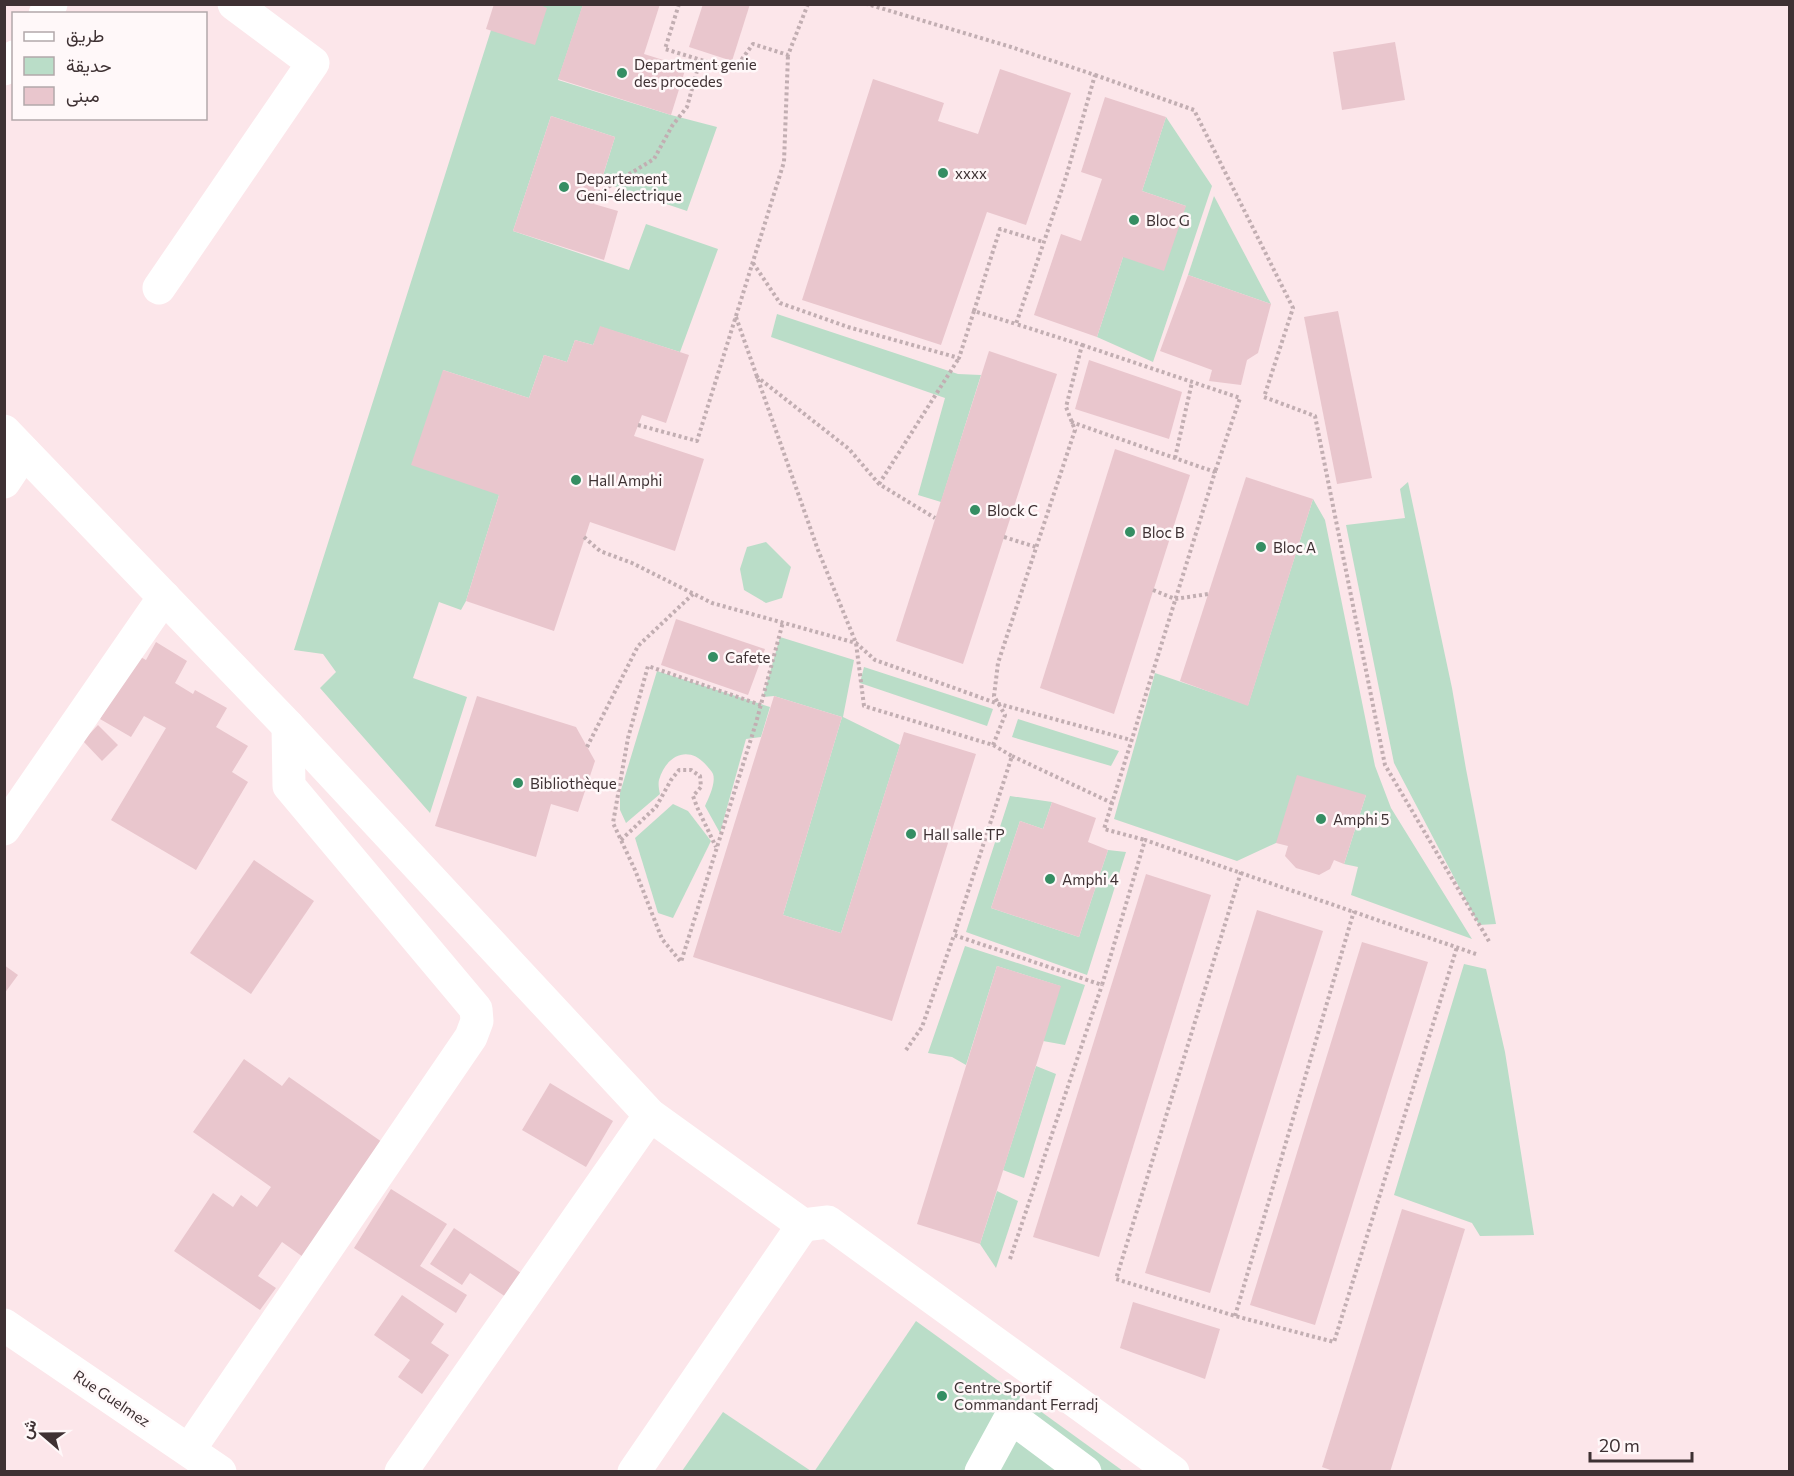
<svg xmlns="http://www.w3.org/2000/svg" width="1794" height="1476" font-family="Commissioner,Vazirmatn,sans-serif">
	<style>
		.green { fill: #baddc8 }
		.building { fill: #e9c6cd }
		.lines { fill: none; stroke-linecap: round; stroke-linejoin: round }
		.path { stroke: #c2aeb2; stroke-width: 4; stroke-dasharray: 3 3; stroke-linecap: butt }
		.minor { stroke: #fff; stroke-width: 33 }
		.poi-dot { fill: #358e63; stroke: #fff8f9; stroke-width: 2 }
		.labels { text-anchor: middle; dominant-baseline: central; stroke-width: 5; stroke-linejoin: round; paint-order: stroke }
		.poi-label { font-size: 15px; fill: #3e3133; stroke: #fff8f9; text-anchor: start }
		.street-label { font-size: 15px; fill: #3e3133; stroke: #fff8f9 }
	</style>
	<rect width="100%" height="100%" fill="#fce6ea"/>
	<g class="green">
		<path d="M499 5H583L558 80 671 115 717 127 687 211 601 182 615 137 551 116 513 231 629 270 646 224 718 249 680 352 601 327 593 345 575 340 567 362 544 355 529 398 443 370 499 495 466 601 461 610 439 602 413 678 467 697 430 813 320 688 336 672 323 654 294 650Z"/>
		<path d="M1166 117 1212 186 1153 362 1097 337 1123 257 1186 206 1142 191Z"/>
		<path d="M1214 196 1271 304 1188 275Z"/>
		<path d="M777 314 958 374 981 375 941 502 918 495 945 398 771 337Z"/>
		<path d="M1408 482 1452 688 1466 769 1496 924 1479 925 1394 763 1346 525 1405 518 1400 489Z"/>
		<path d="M1313 499 1325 520 1375 766 1391 808 1472 939 1351 895 1358 867 1344 864 1366 795 1276 843 1237 861 1114 819 1155 673 1248 705Z"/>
		<path d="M766 542 791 567 782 598 766 603 744 590 740 569 747 547Z"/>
		<path d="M780 637 854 660 843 717 900 745 841 933 783 915 842 717 774 696 763 697Z"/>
		<path d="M864 667 993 709 987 726 860 683Z"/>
		<path d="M657 671 770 707 761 737 746 739 720 833 705 806C709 797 716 783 713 774 712 771 709 769 707 766 689 744 666 755 659 780 658 784 659 790 660 794L626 823 620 810V793Z"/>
		<path d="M1018 719 1119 751 1111 766 1012 737Z"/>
		<path d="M1010 796 1052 802 1043 829 1020 821 991 908 1079 937 1108 850 1126 852 1087 975 966 932Z"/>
		<path d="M673 804 688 811 711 841 673 918 658 913 635 838Z"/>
		<path d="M965 946 1085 985 1065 1045 1043 1041 1060 986 997 966 966 1065 952 1057 928 1053Z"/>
		<path d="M1464 964 1486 969 1505 1052 1534 1235 1480 1236 1472 1223 1394 1195Z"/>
		<path d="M1036 1066 1056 1074 1024 1178 1003 1170Z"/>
		<path d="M997 1191 1018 1201 996 1268 980 1244Z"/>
		<path d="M916 1321 1123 1471 814 1472Z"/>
		<path d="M723 1412 811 1471H682Z"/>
	</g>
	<g class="building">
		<path d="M494 4H538L547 8 535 45 486 29Z"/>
		<path d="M583 4H660L644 54 686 67 671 115 558 79Z"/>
		<path d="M703 4H750L732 61 689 47Z"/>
		<path d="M1395 42 1405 100 1342 110 1333 52Z"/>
		<path d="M1000 69 1071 93 1026 225 987 212 941 345 802 300 873 79 944 103 938 121 978 134Z"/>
		<path d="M1105 97 1166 117 1142 191 1186 206 1164 271 1123 257 1097 337 1034 315 1061 234 1081 241 1102 179 1081 172Z"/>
		<path d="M551 116 615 137 594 204 618 211 604 260 513 231Z"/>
		<path d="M1188 275 1271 304 1258 353 1247 360 1241 385 1209 381 1212 370 1160 351Z"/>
		<path d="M1338 311 1372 478 1337 484 1304 317Z"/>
		<path d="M600 326 689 355 666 423 642 415 634 436 704 459 675 551 590 522 554 631 466 601 499 495 411 465 443 370 529 398 544 355 567 362 575 340 593 345Z"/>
		<path d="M989 351 1057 374 963 664 896 641Z"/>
		<path d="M1089 360 1182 392 1169 439 1075 409Z"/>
		<path d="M1115 449 1190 475 1114 714 1040 688Z"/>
		<path d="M1246 477 1313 499 1248 706 1180 681Z"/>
		<path d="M676 619 765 649 748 695 661 665Z"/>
		<path d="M156 642 187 661 175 683 193 694 195 690 227 708 216 727 248 746 232 772 248 782 196 870 111 820 166 728 144 716 131 737 100 719 137 655 146 660Z"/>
		<path d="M477 696 576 727 595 761 578 812 551 804 536 857 435 826Z"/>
		<path d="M774 696 842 717 783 915 841 933 904 732 976 754 892 1021 693 957Z"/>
		<path d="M98 725 118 745 102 761 83 741Z"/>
		<path d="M1297 775 1366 795 1344 864 1334 860 1330 869 1319 875 1296 868 1285 856 1288 846 1276 843Z"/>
		<path d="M1052 802 1096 818 1088 842 1108 850 1079 937 991 908 1020 821 1043 829Z"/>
		<path d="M254 860 314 901 251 994 190 953Z"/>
		<path d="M1146 874 1211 895 1099 1257 1033 1237Z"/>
		<path d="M1257 910 1323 931 1210 1293 1145 1273Z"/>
		<path d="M1362 942 1428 962 1315 1325 1250 1305Z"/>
		<path d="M4 965 18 975 4 994Z"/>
		<path d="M997 966 1061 986 980 1244 917 1224Z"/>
		<path d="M244 1059 282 1086 289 1077 392 1149 313 1264 282 1242 258 1276 276 1288 260 1310 174 1251 213 1193 233 1207 241 1195 257 1207 271 1187 193 1132Z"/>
		<path d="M550 1083 613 1121 586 1167 522 1130Z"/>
		<path d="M391 1189 447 1224 420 1266 467 1295 456 1313 354 1248Z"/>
		<path d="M1402 1209 1465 1229 1390 1472H1336L1322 1467Z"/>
		<path d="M454 1228 524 1275 509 1299 470 1273 462 1285 430 1264Z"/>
		<path d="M402 1295 444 1324 431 1343 449 1355 422 1394 398 1377 410 1360 374 1335Z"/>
		<path d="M1133 1302 1220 1329 1205 1379 1120 1348Z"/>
	</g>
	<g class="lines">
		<g class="path">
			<path d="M679 4 665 49 734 70 753 44 788 55 808 4"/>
			<path d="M1095 75 1194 110 1293 308 1264 397 1315 416 1385 765 1490 943"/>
			<path d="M598 193 654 159 672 126 687 107 700 60"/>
			<path d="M753 263 780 303 848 327 959 358 974 311 1016 324 1066 177 1095 75 1011 47 867 4"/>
			<path d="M974 311 1000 229 1043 242"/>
			<path d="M736 317 818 550 856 643 864 706 993 745 1012 756 954 935"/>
			<path d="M1082 345 1240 398 1215 472"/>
			<path d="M756 376 849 449 879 484 935 518"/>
			<path d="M1071 422 1215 472 1104 829 1145 840"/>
			<path d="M638 425 697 441 784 162 788 55"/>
			<path d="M1175 458 1192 382"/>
			<path d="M879 484 959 358"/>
			<path d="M584 537 600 551 632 563 712 603 856 643 875 660 999 704 1131 740"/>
			<path d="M1004 537 1036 547"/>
			<path d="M1153 590 1175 599 1208 594"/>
			<path d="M761 705 648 666 628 738 613 823 635 870 662 939 681 962 756 723 783 622"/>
			<path d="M993 745 1005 715 994 696 998 663 1075 430 1066 407 1082 345 1016 324"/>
			<path d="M587 747 638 646 693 594"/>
			<path d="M1012 756 1112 803"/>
			<path d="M621 840 656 807 671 780 679 770H691L700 776 701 787 693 796 697 807 716 847"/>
			<path d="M1241 872 1116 1279 1235 1316 1334 1342 1457 947"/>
			<path d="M906 1050 922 1027 954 935 1102 985 1145 840 1476 954"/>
			<path d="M1010 1259 1102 985"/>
			<path d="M1235 1316 1354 911"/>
		</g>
		<g class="minor">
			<path d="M45 14 51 4"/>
			<path d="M4 69 14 57"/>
			<path d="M159 288 313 63 234 4"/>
			<path d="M4 431 288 726 650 1115 803 1225 828 1222 1173 1472"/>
			<path d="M4 482 24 452"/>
			<path d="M4 829 164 597"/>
			<path d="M4 1325 220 1472"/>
			<path d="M189 1450 471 1037 477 1021 476 1009 289 786 288 726"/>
			<path d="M401 1472 650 1115"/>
			<path d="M634 1472 803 1225"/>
			<path d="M981 1472 1011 1417 1085 1472"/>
		</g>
	</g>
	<g class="poi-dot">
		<circle cx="622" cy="73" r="6"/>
		<circle cx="943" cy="173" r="6"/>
		<circle cx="564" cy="187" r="6"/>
		<circle cx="1134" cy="220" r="6"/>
		<circle cx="576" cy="480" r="6"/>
		<circle cx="975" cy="510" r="6"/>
		<circle cx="1130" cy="532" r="6"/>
		<circle cx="1261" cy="547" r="6"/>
		<circle cx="713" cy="657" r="6"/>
		<circle cx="518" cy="783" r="6"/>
		<circle cx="1321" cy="819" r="6"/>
		<circle cx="911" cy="834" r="6"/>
		<circle cx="1050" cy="879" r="6"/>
		<circle cx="942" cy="1396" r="6"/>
	</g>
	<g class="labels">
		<g class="poi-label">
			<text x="634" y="64">Department genie<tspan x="634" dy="17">des procedes</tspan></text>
			<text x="955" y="173">xxxx</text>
			<text x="576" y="178">Departement<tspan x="576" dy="17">Geni-électrique</tspan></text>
			<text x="1146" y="220">Bloc G</text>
			<text x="588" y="480">Hall Amphi</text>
			<text x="987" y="510">Block C</text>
			<text x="1142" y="532">Bloc B</text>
			<text x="1273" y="547">Bloc A</text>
			<text x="725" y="657">Cafete</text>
			<text x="530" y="783">Bibliothèque</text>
			<text x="1333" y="819">Amphi 5</text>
			<text x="923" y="834">Hall salle TP</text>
			<text x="1062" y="879">Amphi 4</text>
			<text x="954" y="1387">Centre Sportif<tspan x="954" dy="17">Commandant Ferradj</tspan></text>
		</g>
		<g class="street-label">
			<text transform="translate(112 1398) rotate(34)">Rue Guelmez</text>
		</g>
	</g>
	<rect width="1794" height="1476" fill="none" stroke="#3e3133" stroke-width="12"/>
	<rect x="12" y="12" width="195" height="108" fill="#fff8f9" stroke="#b2a8aa" stroke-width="1.5"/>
	<rect x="24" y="32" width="30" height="9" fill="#ffffff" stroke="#b2a8aa" stroke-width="1.5"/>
	<text x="66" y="42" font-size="18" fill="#3e3133">طريق</text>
	<rect x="24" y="57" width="30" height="18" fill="#baddc8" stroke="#b2a8aa" stroke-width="1.5"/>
	<text x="66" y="72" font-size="18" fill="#3e3133">حديقة</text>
	<rect x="24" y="87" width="30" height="18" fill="#e9c6cd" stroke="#b2a8aa" stroke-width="1.5"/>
	<text x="66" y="102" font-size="18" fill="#3e3133">مبنى</text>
	<g transform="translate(42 1434) rotate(290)" stroke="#fff8f9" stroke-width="4.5" paint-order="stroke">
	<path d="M0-4.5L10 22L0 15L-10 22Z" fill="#3e3133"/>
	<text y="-9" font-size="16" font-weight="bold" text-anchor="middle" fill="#3e3133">ش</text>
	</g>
	<path d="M1590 1452v9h102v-9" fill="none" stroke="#3e3133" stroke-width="3"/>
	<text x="1599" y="1452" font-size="18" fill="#3e3133" stroke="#fff8f9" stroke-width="4.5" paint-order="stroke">20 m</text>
</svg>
